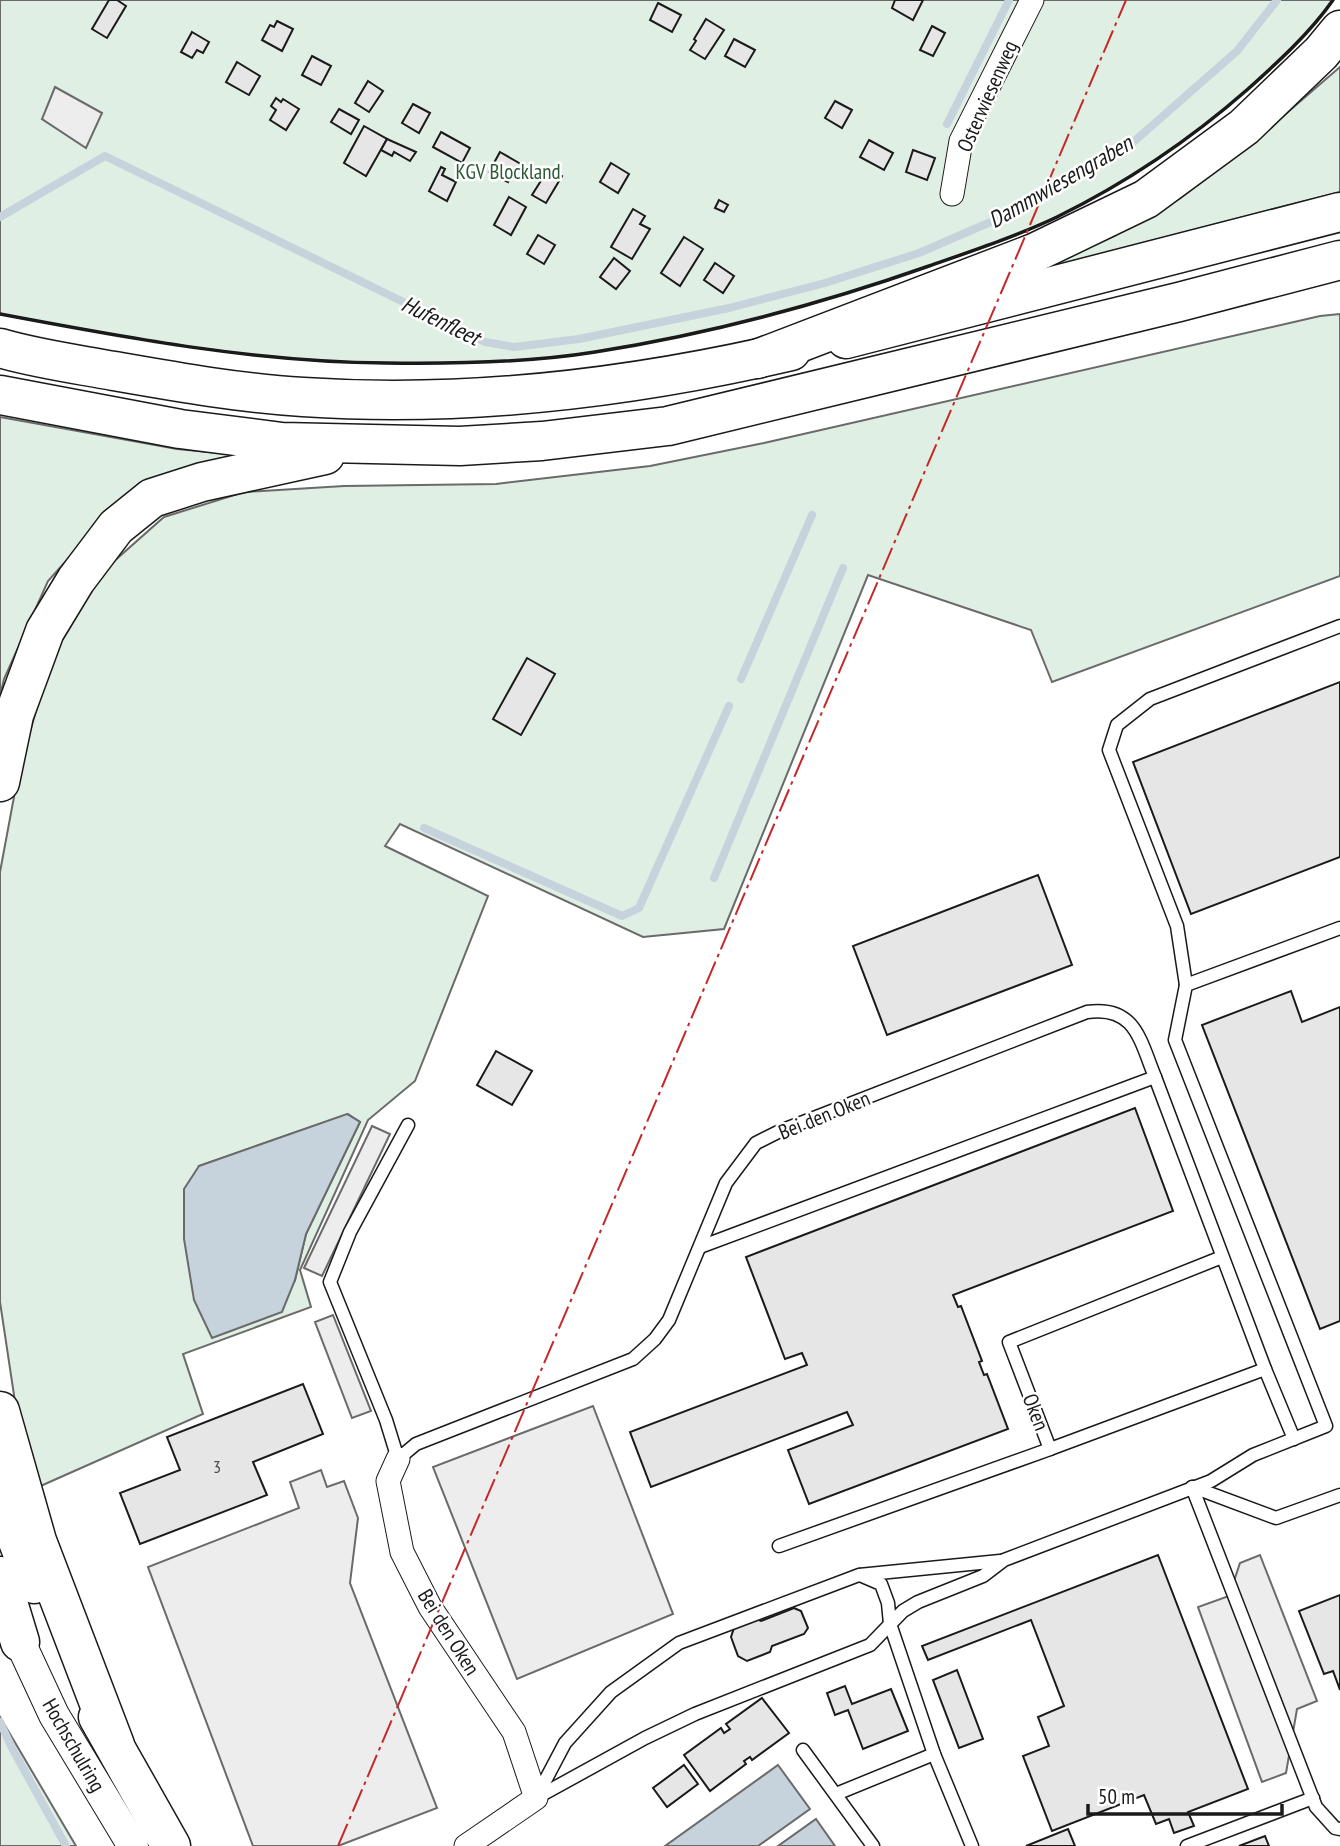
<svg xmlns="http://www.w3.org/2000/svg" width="1340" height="1846" font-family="'PT Sans Narrow',sans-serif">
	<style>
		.green { fill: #e0efe3; stroke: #6a6a6a; stroke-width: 2; fill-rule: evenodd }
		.parking { fill: #ededed; stroke: #6a6a6a; stroke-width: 2 }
		.water { fill: #c6d2dc; stroke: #6a6a6a; stroke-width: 2 }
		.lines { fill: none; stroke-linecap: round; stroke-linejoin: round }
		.stream { stroke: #c6d2dc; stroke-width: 8 }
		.building { fill: #e6e6e6; stroke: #1a1a1a; stroke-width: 2 }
		.service-casing { stroke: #1a1a1a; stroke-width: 15 }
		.minor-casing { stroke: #1a1a1a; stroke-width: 25 }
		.tertiary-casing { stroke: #1a1a1a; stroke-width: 32 }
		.trunk-casing { stroke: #1a1a1a; stroke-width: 41 }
		.motorway-casing { stroke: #1a1a1a; stroke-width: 41 }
		.service { stroke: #fff; stroke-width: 12 }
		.minor { stroke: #fff; stroke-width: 23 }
		.tertiary { stroke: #fff; stroke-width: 30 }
		.trunk { stroke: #fff; stroke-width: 38 }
		.motorway { stroke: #fff; stroke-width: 38 }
		.wall { stroke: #1a1a1a; stroke-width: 3.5 }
		.power { stroke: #c62828; stroke-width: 2; stroke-dasharray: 24 5 3.5 5; stroke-linecap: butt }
		.labels { text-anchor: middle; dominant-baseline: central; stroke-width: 5; stroke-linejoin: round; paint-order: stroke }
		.number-label { font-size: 18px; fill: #4d4d4d }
		.street-label { font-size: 21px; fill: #1a1a1a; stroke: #fff }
		.park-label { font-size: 21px; fill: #2b5a34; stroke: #fff }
		.water-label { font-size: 23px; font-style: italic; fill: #1a1a1a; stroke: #fff }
	</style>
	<rect width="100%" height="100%" fill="#fff"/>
	<g class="green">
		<path d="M0 0H1333C1310 33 1278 62 1248 89 1191 139 1126 183 1057 217 1017 236 972 251 929 266 821 304 709 334 595 352 527 363 454 364 386 363 255 362 128 338 0 314Z"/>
		<path d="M1340 67V192L1035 271 1114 236 1179 199 1245 149Z"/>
		<path d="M1340 314V576L1052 682 1031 630 868 575 724 929 643 937 400 824 385 846 488 896 415 1081 368 1120 300 1270 311 1307 183 1354 203 1414 36 1488 17 1415 0 1302V872L19 770 51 659 103 571 164 517 244 492 344 486 496 484 650 466 764 443 1320 316ZM348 1114 360 1122 306 1234 295 1280 199 1166Z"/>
		<path d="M0 417 177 449 272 458 108 514 48 581 4 679 0 696Z"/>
		<path d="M0 1717 76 1846H0Z"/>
	</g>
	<g class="parking">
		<path d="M55 87 102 113 86 148 42 119Z"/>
		<path d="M372 1126 390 1134 322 1276 304 1268Z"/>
		<path d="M333 1315 371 1411 352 1418 315 1322Z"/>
		<path d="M593 1406 673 1614 517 1679 433 1467Z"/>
		<path d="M321 1470 327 1487 344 1481 358 1518 350 1583 437 1808 338 1846H253L148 1567 299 1508 290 1482Z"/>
		<path d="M1260 1555 1317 1701 1297 1709 1286 1773 1262 1782 1198 1607 1229 1596 1240 1563Z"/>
	</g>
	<g class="water">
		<path d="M347 1114 360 1122 306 1234 295 1280 282 1312 212 1338 194 1300 184 1239V1189L199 1166Z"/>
		<path d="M778 1765 810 1809 758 1846H665Z"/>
		<path d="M816 1819 835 1846H778Z"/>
	</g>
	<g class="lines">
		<g class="stream">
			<path d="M947 124 1009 0"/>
			<path d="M0 217 105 156 485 342 514 347 579 339 729 308 825 283 919 253 1016 211 1122 152 1237 51 1277 0"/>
			<path d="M741 679 812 515"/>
			<path d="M424 828 622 916 639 908 729 706"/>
			<path d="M714 878 843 568"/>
			<path d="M0 1722 12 1748 66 1846"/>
		</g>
	</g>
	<g class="building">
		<path d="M109 0H117L126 6 107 38 92 29Z"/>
		<path d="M895 0H923L913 20 892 8Z"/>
		<path d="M658 3 681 15 672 32 650 20Z"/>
		<path d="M706 19 724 30 705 59 690 50 696 41 694 39Z"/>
		<path d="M277 21 293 29 282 51 262 40 270 25 274 27Z"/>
		<path d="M932 26 945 33 933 56 920 50Z"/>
		<path d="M192 32 209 42 203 53 197 50 192 58 181 52Z"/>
		<path d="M734 39 755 50 745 67 725 56Z"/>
		<path d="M312 56 331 66 321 85 302 75Z"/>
		<path d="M237 62 260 76 249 95 226 82Z"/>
		<path d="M368 81 383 91 369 112 355 103Z"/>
		<path d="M276 98 281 102 283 99 299 109 286 130 270 120 276 110 271 106Z"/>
		<path d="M835 101 852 110 842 128 825 118Z"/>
		<path d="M413 104 430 113 419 133 402 123Z"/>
		<path d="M339 109 359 120 351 134 331 122Z"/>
		<path d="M364 126 387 139 366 176 344 163Z"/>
		<path d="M441 132 470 148 462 163 433 147Z"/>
		<path d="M387 139 416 152 410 161 394 152 392 156 381 150Z"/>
		<path d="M869 140 893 153 884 170 860 157Z"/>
		<path d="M913 150 935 158 927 180 906 172Z"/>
		<path d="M500 152 526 167 519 179 511 175 508 182 489 172Z"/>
		<path d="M611 163 629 174 618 193 600 182Z"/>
		<path d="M441 167 445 169 442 175 456 182 447 201 429 191Z"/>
		<path d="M549 168 562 176 546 203 532 195Z"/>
		<path d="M509 197 526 207 511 235 494 225Z"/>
		<path d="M719 200 728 205 724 212 715 208Z"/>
		<path d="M633 209 645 216 640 224 650 229 632 259 611 247Z"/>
		<path d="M538 235 555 245 544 264 527 254Z"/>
		<path d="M684 237 703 249 680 286 661 273Z"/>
		<path d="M614 258 630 271 616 289 600 277Z"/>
		<path d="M715 263 734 276 723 293 704 280Z"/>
		<path d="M527 658 555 674 521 735 493 719Z"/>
		<path d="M1340 682V857L1191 914 1133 762Z"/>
		<path d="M1038 875 1072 965 887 1035 853 946Z"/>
		<path d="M1291 991 1302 1022 1340 1007V1321L1320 1329 1202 1025Z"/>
		<path d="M496 1051 532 1071 512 1105 477 1085Z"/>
		<path d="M1135 1108 1173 1211 953 1295 958 1307 961 1306 982 1361 979 1362 984 1375 987 1374 1008 1429 809 1504 788 1450 853 1425 847 1412 651 1487 630 1432 807 1365 802 1353 785 1359 746 1257Z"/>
		<path d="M303 1384 323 1434 253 1462 267 1495 140 1544 120 1493 180 1470 167 1437Z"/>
		<path d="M1158 1555 1248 1789 1188 1812 1194 1826 1174 1833 1169 1819 1156 1824 1144 1795 1052 1831 1023 1756 1049 1746 1038 1717 1064 1706 1031 1620 928 1660 922 1646Z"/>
		<path d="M1340 1595V1690L1333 1671 1324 1674 1299 1611Z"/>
		<path d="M794 1608 801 1611 808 1628 804 1634 772 1646 770 1652 747 1661 738 1656 731 1637 734 1628 757 1619 761 1621Z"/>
		<path d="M957 1670 983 1739 959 1748 933 1680Z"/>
		<path d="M845 1686 852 1704 891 1689 908 1731 863 1749 848 1710 835 1715 827 1693Z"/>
		<path d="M762 1698 789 1733 752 1760 750 1757 744 1761 746 1764 710 1791 684 1755 721 1728 724 1733 730 1729 726 1724Z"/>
		<path d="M684 1765 698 1784 667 1807 653 1788Z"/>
		<path d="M1068 1829 1075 1846H1026Z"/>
		<path d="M1265 1836 1269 1846H1239Z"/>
	</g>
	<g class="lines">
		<g class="service-casing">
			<g id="service">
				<path d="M1186 985 1177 926 1109 750 1117 725 1150 699 1340 626"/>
				<path d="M408 1125 350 1232 330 1282 386 1420 398 1459 416 1444 633 1359 655 1339 669 1320 726 1183 756 1143 780 1131 1087 1012C1135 1005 1140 1040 1155 1077L1265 1369 1050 1449 1009 1342 1222 1257"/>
				<path d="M700 1247 1155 1077"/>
				<path d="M1265 1369 1294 1439"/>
				<path d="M1192 1487 1316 1807 1335 1828 1340 1829"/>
				<path d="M1193 1487 1276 1518 1340 1495"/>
				<path d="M779 1546 1050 1449"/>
				<path d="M860 1575 881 1584 888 1603 890 1624 934 1754 972 1846"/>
				<path d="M803 1750 873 1846"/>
				<path d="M836 1794 934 1754"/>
				<path d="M536 1798 645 1738 695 1714 870 1645 903 1611 918 1602 983 1576 1004 1560 1211 1481 1253 1455 1326 1426 1175 1040 1186 985 1340 928"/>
				<path d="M536 1798 565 1743 611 1692 679 1643 859 1575 1000 1561"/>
				<path d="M1187 1846 1313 1798"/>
			</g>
		</g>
		<g class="minor-casing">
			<g id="minor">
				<path d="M952 194 961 141 1032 0"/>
				<path d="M398 1459 388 1481 402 1552 430 1607 514 1732 536 1798 466 1846"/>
			</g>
		</g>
		<g class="tertiary-casing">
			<path id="tertiary" d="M20 1642 54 1715 133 1846"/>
		</g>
		<g class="trunk-casing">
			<g id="trunk">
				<path d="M846 339 1340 212"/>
				<path d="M0 348C37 359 76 364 114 371 177 382 239 393 303 397 467 408 632 388 791 351"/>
				<path d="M0 1494 34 1584"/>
				<path d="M0 1576 20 1642"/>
				<path d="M98 1717 171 1846"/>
			</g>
		</g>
		<g class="motorway-casing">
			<g id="motorway">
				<path d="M757 359 1034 253 1146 199 1244 127 1321 53 1340 30"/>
				<path d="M0 395 180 429 282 442 460 446 542 441 668 426 1179 302 1340 260"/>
				<path d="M0 782 14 715 45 631 76 580 116 527 152 498 202 482 325 455"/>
				<path d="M0 1411 37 1541 115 1745"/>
			</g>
		</g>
		<use href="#service" class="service"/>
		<use href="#minor" class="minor"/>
		<use href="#tertiary" class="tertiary"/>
		<use href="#trunk" class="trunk"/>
		<use href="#motorway" class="motorway"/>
		<path class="wall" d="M0 314C127 338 255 362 386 363 454 364 527 363 595 352 709 334 821 304 929 266 972 251 1017 236 1057 217 1126 183 1191 139 1248 89 1278 62 1310 33 1333 0"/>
		<path class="power" d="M338 1846 1126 0"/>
	</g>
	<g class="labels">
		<g class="number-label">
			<text x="217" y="1466">3</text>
		</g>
		<g class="street-label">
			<text transform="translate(987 96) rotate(-66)">Osterwiesenweg</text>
			<text transform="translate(824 1115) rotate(-22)">Bei den Oken</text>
			<text transform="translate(1036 1412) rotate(69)">Oken</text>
			<text transform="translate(449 1632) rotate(58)">Bei den Oken</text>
			<text transform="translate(74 1745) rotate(60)">Hochschulring</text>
		</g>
		<g class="park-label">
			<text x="508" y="171">KGV Blockland</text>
		</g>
		<g class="water-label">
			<text transform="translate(1060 181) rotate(-30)">Dammwiesengraben</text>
			<text transform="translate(441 320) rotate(26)">Hufenfleet</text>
		</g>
	</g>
	<path d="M1088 1804v10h194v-10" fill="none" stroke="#1a1a1a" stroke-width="3.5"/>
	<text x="1098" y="1804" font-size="21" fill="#1a1a1a" stroke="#ffffff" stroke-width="5" paint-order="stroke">50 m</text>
</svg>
